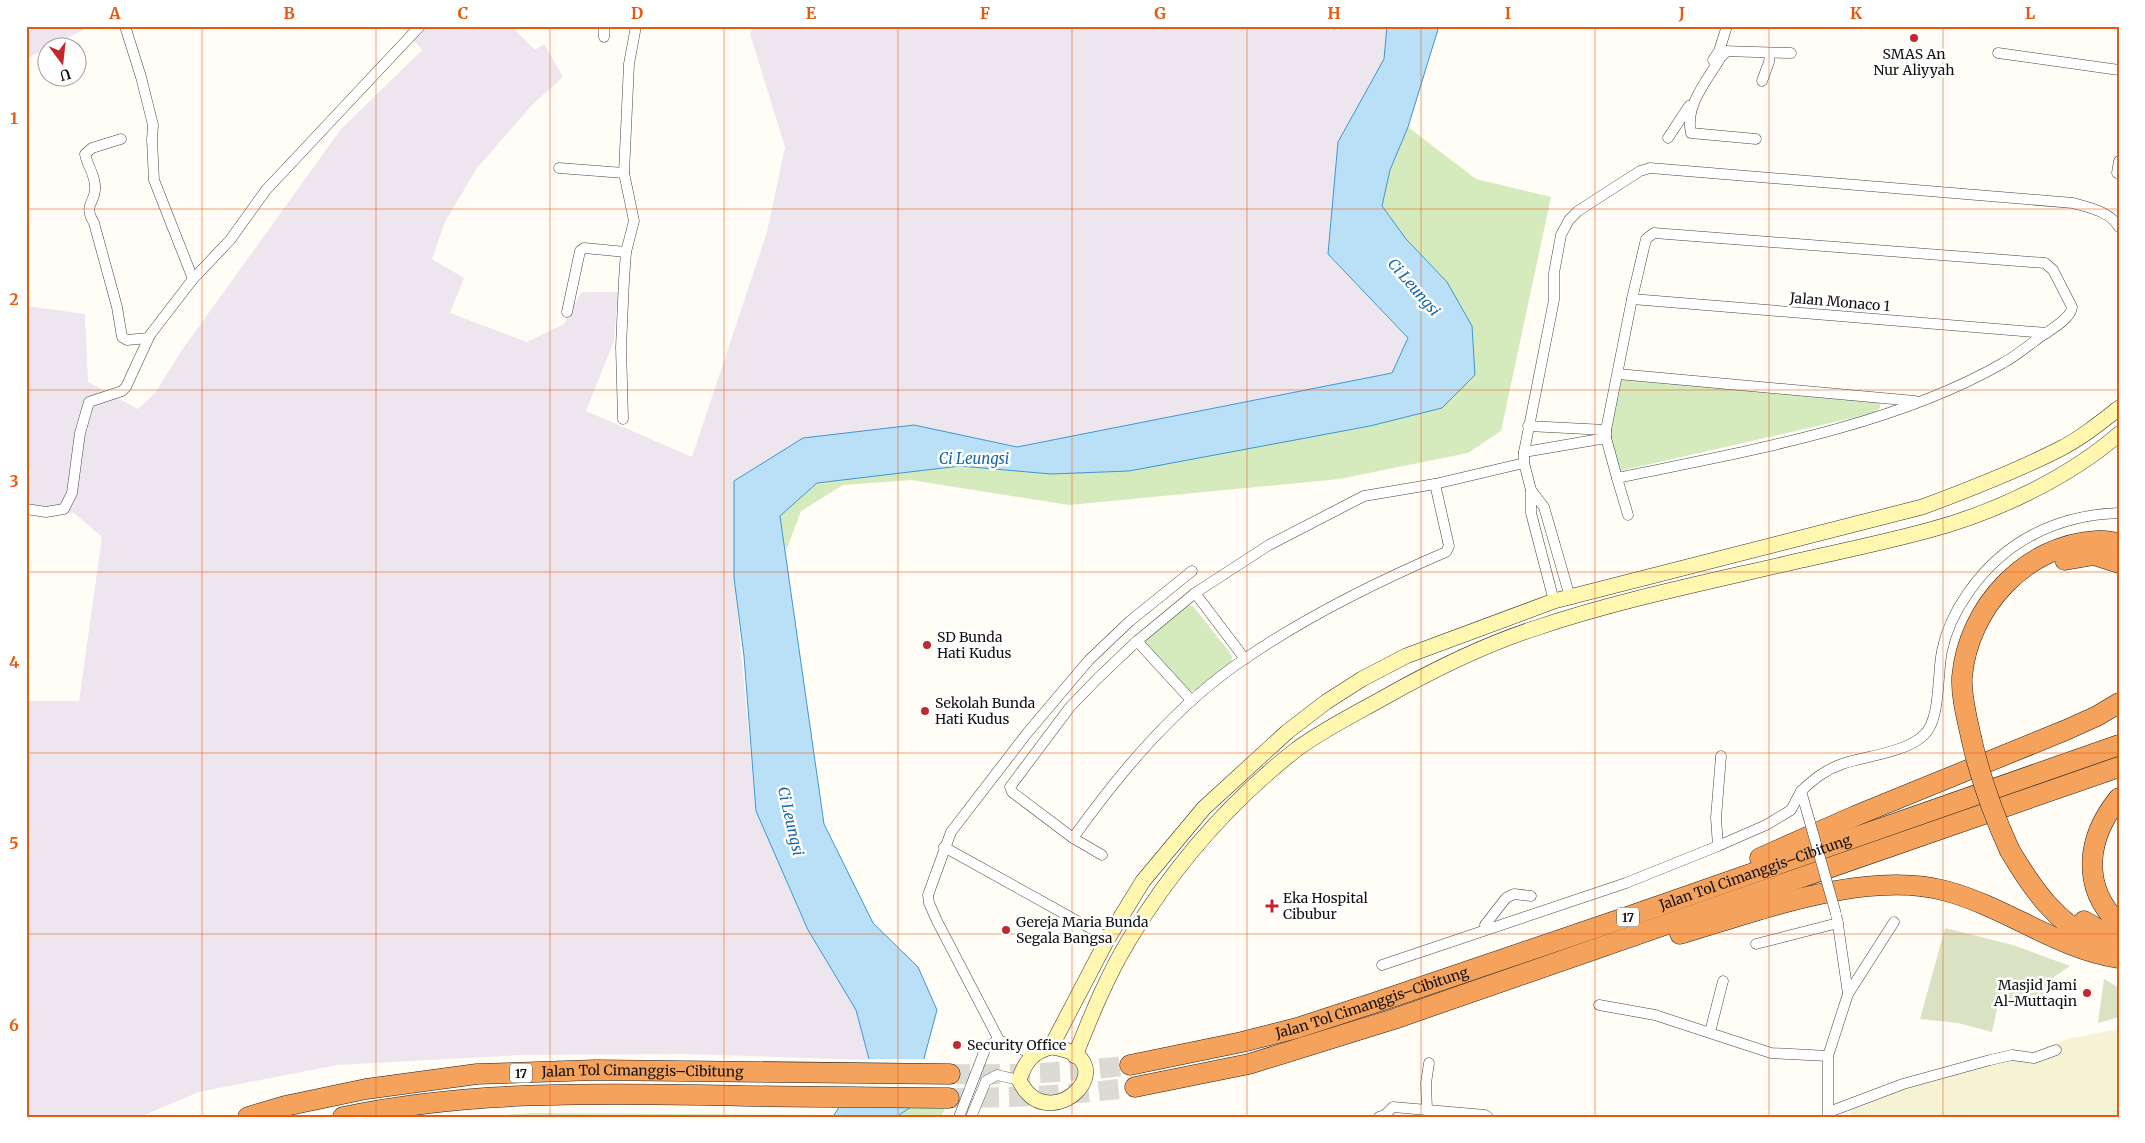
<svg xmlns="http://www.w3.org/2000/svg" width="2145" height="1143" font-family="Merriweather,serif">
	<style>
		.industrial { fill: #eee6ef }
		.farmland { fill: #f6f3d4 }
		.green { fill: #d5ebbd }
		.cemetery { fill: #d9e3c4 }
		.water { fill: #b9e0f7; stroke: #3f96cf }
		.pier { fill: #fffdf5 }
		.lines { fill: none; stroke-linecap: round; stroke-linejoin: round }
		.highway-tunnel { stroke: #dbdad3; stroke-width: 20; stroke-dasharray: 20 10; stroke-linecap: butt }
		.street-casing { stroke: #444; stroke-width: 11 }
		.secondary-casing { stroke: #333; stroke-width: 16 }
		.highway-casing { stroke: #222; stroke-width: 21 }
		.street { stroke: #fff; stroke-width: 10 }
		.secondary { stroke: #fff6b0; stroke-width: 15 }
		.highway { stroke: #f5a25d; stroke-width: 20 }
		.street-bridge-casing { stroke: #444; stroke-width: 11; stroke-linecap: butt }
		.highway-bridge-casing { stroke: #222; stroke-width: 21; stroke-linecap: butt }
		.street-bridge { stroke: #fff; stroke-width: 10 }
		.highway-bridge { stroke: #f5a25d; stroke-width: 20 }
		.grid { fill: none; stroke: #e8590c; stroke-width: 1; stroke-opacity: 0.55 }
		.poi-dot { fill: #c4262e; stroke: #fff; stroke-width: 2 }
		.labels { text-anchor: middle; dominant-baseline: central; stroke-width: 5; stroke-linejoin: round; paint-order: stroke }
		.shield { fill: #fff; stroke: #585858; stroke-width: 1 }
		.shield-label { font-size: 12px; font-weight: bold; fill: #111 }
		.poi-label { font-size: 14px; fill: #111; stroke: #fff; text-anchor: start }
		.street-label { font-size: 14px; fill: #111; stroke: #fff }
		.water-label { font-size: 15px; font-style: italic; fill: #1768a6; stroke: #fff }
		.neatline { fill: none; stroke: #e8590c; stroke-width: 2 }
		.grid-label { font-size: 16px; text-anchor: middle; font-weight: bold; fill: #e8590c }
	</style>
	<rect width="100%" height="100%" fill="#fffdf5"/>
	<g class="industrial">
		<path d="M26 26H89V27L26 59Z"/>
		<path d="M387 26H517L515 30 535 50 544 44 563 77 533 104 477 168 445 222 432 259 464 278 450 313 527 342 564 324 581 292H618L614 341 586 411 692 457 767 232 785 147 750 34 753 26H1387L1384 59 1338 142 1328 254 1408 339 1392 373 1017 447 914 425 734 481V578L756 811 808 930 856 1010 869 1060 683 1054 522 1055 337 1065 199 1092 140 1117H26V701H79L102 537 74 513 26 515V306L85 314 88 382 138 409 155 393 182 350 341 129 422 50 405 30Z"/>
	</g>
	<path class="farmland" d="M2119 1029V1117H1852L1847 1105 1993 1058 2032 1053 2067 1039Z"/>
	<g class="green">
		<path d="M1408 127 1476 179 1551 197 1501 431 1468 453 1339 479 1069 505 911 480 843 485 801 511 786 551 780 516 817 483 960 466 1287 441 1370 426 1442 408 1447 282 1406 239 1382 206 1390 170Z"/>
		<path d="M1620 378 1877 398 1880 404V408L1874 413 1620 471 1608 441Z"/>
		<path d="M1186 605 1193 606 1228 650 1232 657 1231 664C1219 673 1201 696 1185 690L1147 648 1145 641 1147 635Z"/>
		<path d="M911 1107 945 1108 941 1117H896Z"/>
		<path d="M533 1113 834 1115 830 1117H477Z"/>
	</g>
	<g class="cemetery">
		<path d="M1945 928 2013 945 2070 966 2054 977 2046 1004 1999 1000 1992 1032 1958 1023 1920 1019Z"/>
		<path d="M2104 979 2119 988V1017L2098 1023Z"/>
	</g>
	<path class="water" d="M1387 26H1439L1408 127 1390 170 1382 206 1406 239 1447 282 1472 326 1475 375 1442 408 1370 426 1129 471 1051 474 960 466 817 483 780 516 824 824 873 923 918 967 937 1010 911 1107 896 1117H830L834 1115 869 1059 856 1010 808 930 756 811 744 656 734 578V481L803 438 914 425 1017 447 1392 373 1408 338 1328 254 1338 142 1384 59Z"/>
	<path class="pier" d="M866 1059H926L913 1108H835Z"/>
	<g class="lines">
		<g class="highway-tunnel">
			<path d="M950 1074C1011 1075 1070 1073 1130 1065"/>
			<path d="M949 1098C1012 1098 1073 1095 1135 1087"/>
		</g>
		<g class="street-casing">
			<g id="street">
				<path d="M125 26 141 77 153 125 152 140 154 180 193 279"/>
				<path d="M604 37V26"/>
				<path d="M1722 51 1791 53"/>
				<path d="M1727 51 1721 57C1708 79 1684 106 1691 133L1756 139"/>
				<path d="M1998 53 2119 70"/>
				<path d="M1713 60 1719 51 1727 26"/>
				<path d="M1762 81 1769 62 1770 53"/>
				<path d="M1668 138 1689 106"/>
				<path d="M121 139 92 148 85 154C87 165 94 173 95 185 97 203 82 203 94 223L117 307 122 337 127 340 148 338"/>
				<path d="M559 168 624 173"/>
				<path d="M2117 173 2119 161"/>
				<path d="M1654 233 2045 263 2053 270 2072 307C2071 319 2050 330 2040 337 2028 346 2016 356 2003 363 1892 427 1742 452 1617 478L1606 438V430L1632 299 1646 239Z"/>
				<path d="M1632 299 2047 333"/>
				<path d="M567 312 580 251 584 248 626 252"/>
				<path d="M1618 374 1915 401"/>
				<path d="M623 419 621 347 624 280 626 252 634 221 624 173 629 64 636 26"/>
				<path d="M1528 426 1606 430"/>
				<path d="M1524 452 1606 438"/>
				<path d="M1617 478 1628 515"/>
				<path d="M1531 490 1544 507 1570 597"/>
				<path d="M26 509 46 512 64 509 72 493 80 433 89 402 122 391 126 387 150 335 193 279 230 240 266 190 420 26"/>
				<path d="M1195 593 1245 659"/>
				<path d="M1554 601 1531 513V490L1524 463V452L1554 300V273L1561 235 1569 220 1578 211 1640 171 1650 168 2073 203C2090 208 2109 211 2119 227"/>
				<path d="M1137 641 1192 701"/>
				<path d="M1809 819 1801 791C1814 779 1825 770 1842 764 1865 756 1905 753 1924 735 1941 719 1937 674 1942 651 1946 631 1956 610 1968 593 2004 541 2057 515 2119 513"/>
				<path d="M1073 838C1121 771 1177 704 1246 658 1309 615 1376 582 1446 552L1449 546 1435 484"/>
				<path d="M1718 846 1716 818 1721 756"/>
				<path d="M944 847 1108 938"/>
				<path d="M1102 855 1073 838 1012 792 1010 787 1070 707 1098 678 1137 641 1195 593 1269 545 1364 496 1435 484 1524 463"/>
				<path d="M1837 918 1848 994"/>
				<path d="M1485 925 1506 898 1514 894 1531 896"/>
				<path d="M1756 944 1838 923"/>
				<path d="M1382 965 1626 883 1718 846 1766 825 1791 810 1801 791"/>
				<path d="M1599 1005 1655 1015 1771 1053 1828 1056"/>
				<path d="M1710 1032 1723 981"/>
				<path d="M1033 1054 999 1040 937 921 929 903 928 895 951 832 1028 732 1089 660 1130 621 1192 571"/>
				<path d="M1427 1110 1426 1083 1429 1063"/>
				<path d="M1829 1112 1903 1084 1990 1060 2012 1055 2034 1058 2056 1050"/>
				<path d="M959 1117 986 1047 999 1040"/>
				<path d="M971 1117 986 1081 997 1075 1019 1080"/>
				<path d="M1379 1117 1385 1115 1393 1107 1485 1115 1488 1117"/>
				<path d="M1828 1117V1056L1848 994 1894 922"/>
			</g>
		</g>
		<g class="secondary-casing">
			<g id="secondary">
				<path d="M1051 1047 1108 938 1143 881 1204 808 1287 732 1326 702 1362 679 1406 656 1554 601 1922 507C1968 490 2014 472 2058 450 2080 439 2100 423 2119 408"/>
				<path d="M1051 1047C1132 1057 1050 1143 1019 1080 1025 1062 1032 1052 1051 1047Z"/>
				<path d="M1075 1056C1091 1016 1107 976 1129 940 1173 867 1229 802 1297 749 1324 729 1355 714 1385 697 1433 670 1483 645 1536 628 1622 599 1713 581 1802 560 1843 551 1885 542 1926 531 1992 514 2067 479 2119 434"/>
			</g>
		</g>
		<g class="highway-casing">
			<g id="highway">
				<path d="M2065 560 2094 555 2119 563"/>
				<path d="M1971 737C1967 718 1961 697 1962 677 1968 608 2025 545 2096 541 2103 540 2111 542 2119 543"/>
				<path d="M2119 798C2087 837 2080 886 2119 924"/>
				<path d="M2010 851C2034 891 2055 921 2097 943"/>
				<path d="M1760 858 1855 816 2066 730 2097 716 2119 703"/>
				<path d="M2084 921 2119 941"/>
				<path d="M1680 934C1758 911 1866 869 1946 891 2006 907 2058 949 2119 958"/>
				<path id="s1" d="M1130 1065 1242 1042 1297 1028 1386 999 1633 915 2119 745"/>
				<path d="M1135 1087 1249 1064 1394 1019 2119 767"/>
				<path id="s2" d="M248 1117 285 1106 366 1089 477 1074 596 1070 950 1074"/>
				<path d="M343 1117C461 1092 581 1093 700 1095 783 1097 866 1097 949 1098"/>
			</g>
		</g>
		<use href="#street" class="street"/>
		<use href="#secondary" class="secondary"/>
		<use href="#highway" class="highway"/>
		<g class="street-bridge-casing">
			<path id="street-bridge" d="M1809 819 1836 914"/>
		</g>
		<g class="highway-bridge-casing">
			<path id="highway-bridge" d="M1971 737C1980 778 1993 814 2010 851"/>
		</g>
		<use href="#street-bridge" class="street-bridge"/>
		<use href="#highway-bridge" class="highway-bridge"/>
	</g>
	<path class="grid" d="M202 26V1117M376 26V1117M550 26V1117M724 26V1117M898 26V1117M1072 26V1117M1247 26V1117M1421 26V1117M1595 26V1117M1769 26V1117M1943 26V1117M26 209H2119M26 390H2119M26 572H2119M26 753H2119M26 934H2119"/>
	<g class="poi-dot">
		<circle cx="1914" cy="38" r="5"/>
		<circle cx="927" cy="645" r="5"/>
		<circle cx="925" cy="711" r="5"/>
		<path d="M1269.5 898.5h5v5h5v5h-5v5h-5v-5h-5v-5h5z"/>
		<circle cx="1006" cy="930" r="5"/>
		<circle cx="2087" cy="993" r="5"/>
		<circle cx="957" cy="1045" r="5"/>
	</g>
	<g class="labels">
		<g class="shield">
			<rect x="1617" y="907.5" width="22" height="19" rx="4"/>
			<rect x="510" y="1063.5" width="22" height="19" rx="4"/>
		</g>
		<g class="shield-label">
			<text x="1628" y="917">17</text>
			<text x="521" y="1073">17</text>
		</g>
		<g class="poi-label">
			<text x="1914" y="54" text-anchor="middle">SMAS An<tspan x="1914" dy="16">Nur Aliyyah</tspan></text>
			<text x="937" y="637">SD Bunda<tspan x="937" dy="16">Hati Kudus</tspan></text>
			<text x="935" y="703">Sekolah Bunda<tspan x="935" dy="16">Hati Kudus</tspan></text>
			<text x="1283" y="898">Eka Hospital<tspan x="1283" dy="16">Cibubur</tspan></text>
			<text x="1016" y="922">Gereja Maria Bunda<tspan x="1016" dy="16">Segala Bangsa</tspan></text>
			<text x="2077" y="985" text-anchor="end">Masjid Jami<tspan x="2077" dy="16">Al-Muttaqin</tspan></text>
			<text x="967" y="1045">Security Office</text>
		</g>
		<g class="street-label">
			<text transform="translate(1840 302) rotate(5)">Jalan Monaco 1</text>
			<text stroke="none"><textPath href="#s1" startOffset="655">Jalan Tol Cimanggis–Cibitung</textPath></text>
			<text stroke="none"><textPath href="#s1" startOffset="250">Jalan Tol Cimanggis–Cibitung</textPath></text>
			<text stroke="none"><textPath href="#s2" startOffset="399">Jalan Tol Cimanggis–Cibitung</textPath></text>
		</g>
		<g class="water-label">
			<text transform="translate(1414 287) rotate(49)">Ci Leungsi</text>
			<text x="974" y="458">Ci Leungsi</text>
			<text transform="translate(791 821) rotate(77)">Ci Leungsi</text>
		</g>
	</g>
	<rect width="2145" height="1143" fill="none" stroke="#ffffff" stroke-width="55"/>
	<g transform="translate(62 62) rotate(165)"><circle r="24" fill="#ffffff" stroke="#a0a0a0"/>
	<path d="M0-4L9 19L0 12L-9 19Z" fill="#c4262e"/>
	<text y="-8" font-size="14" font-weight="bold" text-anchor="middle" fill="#111111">U</text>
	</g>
	<rect x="28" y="28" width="2090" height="1088" class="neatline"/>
	<g class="grid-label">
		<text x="115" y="19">A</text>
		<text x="289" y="19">B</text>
		<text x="463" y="19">C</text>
		<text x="637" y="19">D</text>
		<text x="811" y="19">E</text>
		<text x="985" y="19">F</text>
		<text x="1160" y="19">G</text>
		<text x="1334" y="19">H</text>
		<text x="1508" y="19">I</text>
		<text x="1682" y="19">J</text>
		<text x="1856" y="19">K</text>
		<text x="2030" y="19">L</text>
		<text x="14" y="124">1</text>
		<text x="14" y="305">2</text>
		<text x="14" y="487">3</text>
		<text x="14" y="668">4</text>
		<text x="14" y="849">5</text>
		<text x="14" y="1031">6</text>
	</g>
</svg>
